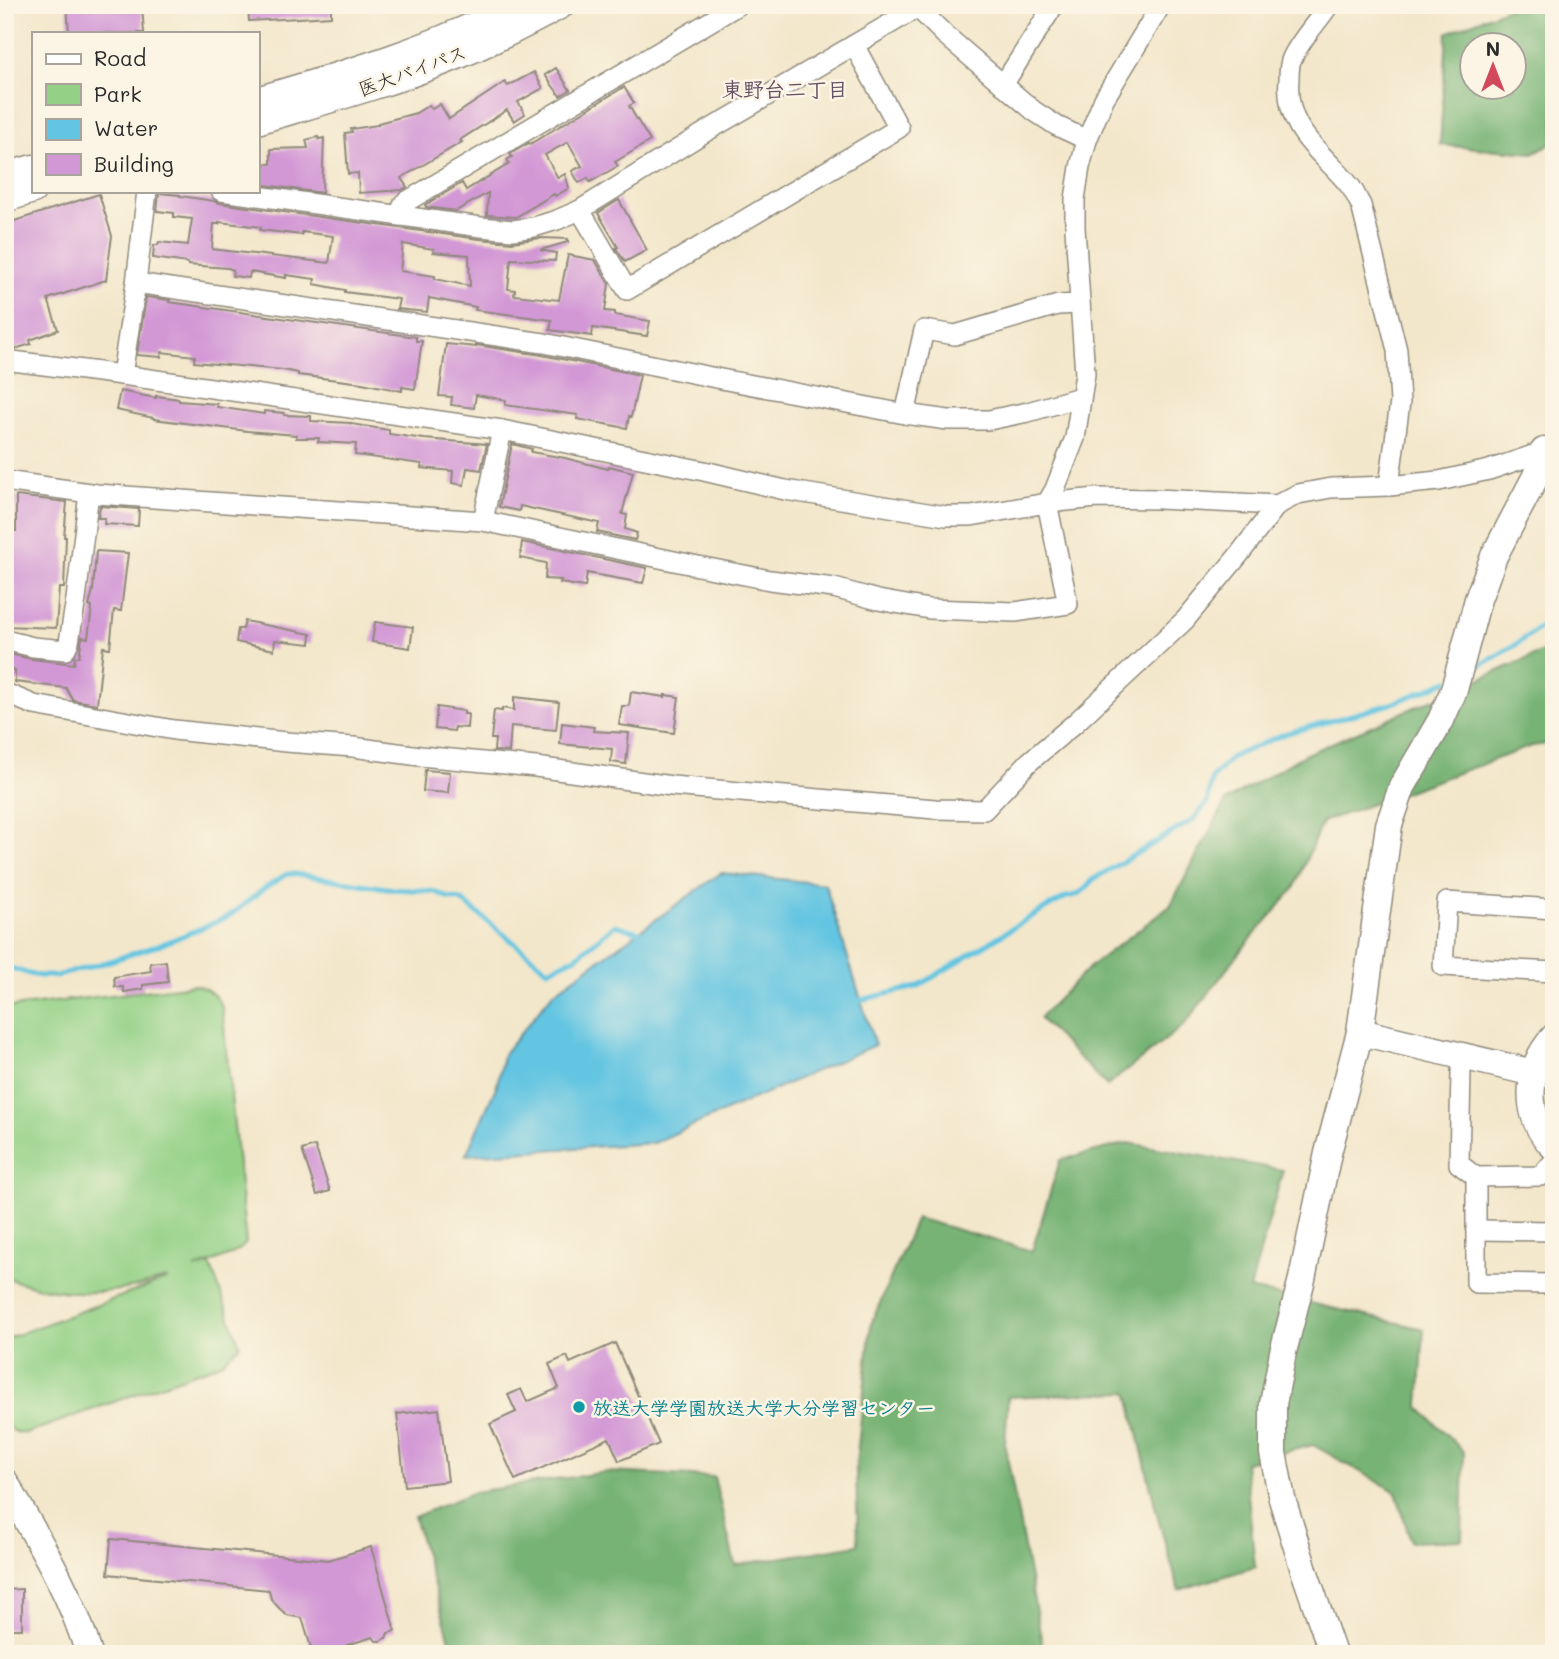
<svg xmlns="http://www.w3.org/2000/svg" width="1559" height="1659" font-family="Mali,'Klee One',sans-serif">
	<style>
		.green { fill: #94d187; stroke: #607e59; stroke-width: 2 }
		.forest { fill: #77b374; stroke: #516f50; stroke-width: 2; fill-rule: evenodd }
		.water { fill: #63c5e1; stroke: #477886; stroke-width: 2 }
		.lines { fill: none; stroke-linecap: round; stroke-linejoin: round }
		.stream { stroke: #63c5e1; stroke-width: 5 }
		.building { fill: #d297d5; fill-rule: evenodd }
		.street-casing { stroke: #8f897b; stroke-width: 22 }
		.secondary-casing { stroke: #8f897b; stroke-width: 29 }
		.street { stroke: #fff; stroke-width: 19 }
		.secondary { stroke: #fff; stroke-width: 26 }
		.culture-dot { fill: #0f9aa8; stroke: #fcf5e5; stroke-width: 2.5 }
		.labels { text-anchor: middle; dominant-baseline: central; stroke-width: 5; stroke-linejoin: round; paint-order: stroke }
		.street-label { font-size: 19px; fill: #2b2b2b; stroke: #fcf5e5 }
		.culture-label { font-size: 19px; font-weight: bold; fill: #0d838f; stroke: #fcf5e5; text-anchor: start }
		.neighbourhood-label { font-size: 21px; font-weight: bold; fill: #655166; stroke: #fcf5e5 }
	</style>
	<rect width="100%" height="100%" fill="#fcf5e5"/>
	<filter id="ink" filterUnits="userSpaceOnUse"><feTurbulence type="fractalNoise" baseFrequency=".0143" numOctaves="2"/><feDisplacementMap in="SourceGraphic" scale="14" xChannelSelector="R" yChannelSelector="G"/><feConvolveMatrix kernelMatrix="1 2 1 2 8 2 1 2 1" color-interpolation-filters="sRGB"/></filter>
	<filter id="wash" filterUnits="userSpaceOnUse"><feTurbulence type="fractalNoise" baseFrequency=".00686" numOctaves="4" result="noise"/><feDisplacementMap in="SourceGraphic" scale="28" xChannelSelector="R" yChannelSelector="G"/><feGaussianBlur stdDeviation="1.57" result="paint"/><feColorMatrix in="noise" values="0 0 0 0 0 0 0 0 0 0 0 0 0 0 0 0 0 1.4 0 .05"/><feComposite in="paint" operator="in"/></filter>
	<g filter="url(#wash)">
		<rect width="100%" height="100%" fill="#f3e7cb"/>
		<path class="green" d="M194 985C206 987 217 995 222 1007L246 1243C237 1256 209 1262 195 1269L210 1264 240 1345 223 1361 214 1366 27 1433C16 1434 11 1431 5 1422V1339L168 1279C158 1280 147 1284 136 1287 92 1296 48 1294 5 1277V1008Z"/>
		<g class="forest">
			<path d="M1515 5H1554V142L1533 153 1440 145 1447 33ZM1472 46H1514V88H1472Z"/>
			<path d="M1554 647V743L1532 746 1322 822 1294 889 1243 948 1184 1025 1107 1086 1039 1018 1092 965 1170 906 1226 801 1304 755Z"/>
			<path d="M1128 1143 1283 1170 1250 1289 1424 1329 1419 1407 1464 1452 1462 1540 1411 1542 1396 1492 1313 1445 1245 1462 1255 1567 1179 1590 1159 1522 1128 1392 1008 1397 1005 1445 1044 1654H454L414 1517 474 1492 606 1472 714 1477 735 1565 858 1545 856 1465 871 1324 916 1218 1032 1251 1060 1160Z"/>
		</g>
		<path class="water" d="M721 873 825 884 875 1045 653 1143 466 1155 497 1085 503 1055 553 993Z"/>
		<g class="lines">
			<g class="stream">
				<path d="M1467 673 1514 646 1554 617"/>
				<path d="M5 966 29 974 40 976H57L107 962 165 943 214 923 229 916 265 888 287 874H296L393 889 428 891 436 892 448 898 461 900 548 970 576 957 615 925 642 933"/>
				<path d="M856 1001 917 987 1027 919 1066 897C1076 897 1088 889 1092 880L1193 820 1207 803 1212 778 1232 757 1284 734 1391 704 1448 681"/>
			</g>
		</g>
		<g id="blocks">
			<g class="building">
				<path d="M67 5H142L144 33H69Z"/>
				<path d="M248 5H331V16L249 21Z"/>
				<path d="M556 68 570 90 560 96 545 75Z"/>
				<path d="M534 72 543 88 518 102 525 114 514 121 507 110 460 140 462 142 401 178 407 187 402 190 359 193 358 173 348 174 345 133 352 132 351 129 378 125V123L416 113 429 105 432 109 440 104 449 119 505 82 508 86Z"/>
				<path d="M624 87 634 103 629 106 650 141 615 162 618 166 590 182 588 178 579 183 572 171 582 166 568 142 545 155 558 178 565 174 569 188 555 196 554 194 516 217 487 215 488 193 456 211 426 207 425 205 462 183 466 190 509 164 507 160 512 157 510 154 529 143 530 144Z"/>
				<path d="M318 137 319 139 324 138 322 193 257 184V163L271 164V149L308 148 306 140Z"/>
				<path d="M159 193 180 195V196L214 201 219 203 479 239 512 242 541 238 568 239V242L540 250 556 253 555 261 511 259 508 289 515 290 514 295 559 300 568 255 595 260 609 284 605 311 615 312V315L650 321 647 336 593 328 592 336 550 330 552 320 475 310 476 307 429 298 427 312 397 309 399 299 345 292V290L314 284 315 279 286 275V278L250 272 249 278 232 276 233 270 228 268 188 265V263L153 258 154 245H158L159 242 188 245 192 219 174 217V213L157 211ZM219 222 261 227 260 230 302 235V232L333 236 329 263 212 249 214 224H219ZM403 244 434 249 433 252 469 255 470 286 435 279V276L400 271Z"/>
				<path d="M99 194 112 236 106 280 48 299 58 330 30 340 31 344 15 349H12V345H5V224Z"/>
				<path d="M619 200 647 250 625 262 616 248 618 247 598 213Z"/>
				<path d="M146 297 170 300 169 302 416 337V341H422L415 389 402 387V391L362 383 298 375V373L283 370 194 362 195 356 162 352 161 357 137 355Z"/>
				<path d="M446 344 476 347V345L542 355 640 375 631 417 629 416 627 428 577 419 578 415 505 405 506 400 476 395 474 408 451 405 452 397 439 396Z"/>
				<path d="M120 391 156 398V396L179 399V401L217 404V407L264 414V411L284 413V415L311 416V421L351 423V424L389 430V434L424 439 487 444 481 470 467 468 464 485 452 483 453 471 421 468 422 464 355 455 356 444 318 442 319 438H296V435L247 431 154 419V418L116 410Z"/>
				<path d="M512 444 532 449 531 452 565 458 608 469 609 466 633 472 622 514 627 515 625 529 637 533 635 540 597 532 599 523 520 506 519 511 499 507Z"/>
				<path d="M16 496 67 502 64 537H66L64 588H59L56 628 5 626V565H7L9 531H16Z"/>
				<path d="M100 506 139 509 138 526 104 524 105 518H98Z"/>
				<path d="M522 542 647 568 643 583 587 573 585 587 560 583 561 580 545 579 546 563 520 558Z"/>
				<path d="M96 551 128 553 121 611 114 610 110 648 103 647 97 704 73 700 66 688 15 682V670L5 669V653L32 659 74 664 75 657H79L82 637 88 638 92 607 89 606 93 590Z"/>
				<path d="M245 621 311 634 310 644 275 640 274 650 236 642 238 629H243Z"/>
				<path d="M375 622 413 627 410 648 372 642Z"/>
				<path d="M631 692 665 697V695L679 697 674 733 619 725 622 706H629Z"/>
				<path d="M514 697 559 702 556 730 511 726 509 752 494 751 495 739H491L494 710 502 711V708L514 710Z"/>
				<path d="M437 707 464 711V714H468L467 728 455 727 454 731 435 729Z"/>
				<path d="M562 723 594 727 593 731 629 733 626 764 611 762 612 749 560 744Z"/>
				<path d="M425 770 450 772 448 793 423 791Z"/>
				<path d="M166 961 168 982 143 985V989L124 992 123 987H115L114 977 151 971 150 963Z"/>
				<path d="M315 1146 330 1191 317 1195 302 1150Z"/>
				<path d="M615 1343 659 1444 619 1461 609 1438 515 1480 490 1424 516 1412 508 1395 521 1389 527 1402 559 1388 549 1364 567 1356 570 1363Z"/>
				<path d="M439 1409 448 1481 405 1486 397 1414Z"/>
				<path d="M111 1539 328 1560 371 1547 395 1631 388 1633 386 1638 381 1641H376L373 1637 347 1645 350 1654H313L302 1618 287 1615 279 1608 271 1599 269 1590 108 1574Z"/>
				<path d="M22 1589V1629H5V1590Z"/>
			</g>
		</g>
	</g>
	<g filter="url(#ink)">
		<use href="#blocks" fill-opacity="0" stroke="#8f897b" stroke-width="2"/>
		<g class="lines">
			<g class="street-casing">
				<g id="street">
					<path d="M915 5 944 34 1034 111 1057 126 1087 140"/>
					<path d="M1329 5C1317 23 1301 39 1292 58 1289 64 1289 72 1289 79 1284 131 1322 151 1350 186 1355 192 1357 199 1361 205L1397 350 1400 402 1389 486"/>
					<path d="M1003 85 1054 5"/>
					<path d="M221 191 481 227 513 230 534 227 557 220 580 210 707 131 917 8"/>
					<path d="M580 210 627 290 899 128 854 45"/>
					<path d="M399 216 404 203 738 5"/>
					<path d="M136 283 544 343 721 379 905 414 948 420H989L1028 412 1080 397"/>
					<path d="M5 360 122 375 502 430 704 471 785 490 946 516H971L1047 503 1097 498 1158 499 1277 505"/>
					<path d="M122 375 136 283 147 191"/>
					<path d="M905 414 924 330 955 335 1058 305 1079 304"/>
					<path d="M5 481 97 494 483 521 698 566 770 580 834 588 878 600 929 609 1015 612 1068 604 1047 503 1055 489 1075 438 1085 374 1075 228V199L1080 167 1087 140 1104 99 1161 5"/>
					<path d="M483 521 502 430"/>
					<path d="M5 640 33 647 65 650 69 642 76 599 89 493"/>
					<path d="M5 693 34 705 174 730 286 742 353 747 420 756 536 767 672 786 935 809 984 810 1029 762 1074 724 1185 620 1238 556 1277 505 1298 494 1331 488 1389 486 1439 481 1489 470 1554 448"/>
					<path d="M1554 909 1447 902 1443 966 1554 972"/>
					<path d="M1464 1057 1461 1072 1459 1164 1476 1177 1541 1176 1554 1161"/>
					<path d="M1476 1177V1283L1554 1284"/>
					<path d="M1476 1230 1554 1231"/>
				</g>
			</g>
			<g class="secondary-casing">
				<g id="secondary">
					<path d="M257 100C345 74 434 48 516 5"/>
					<path d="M257 121C320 102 384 85 445 61 485 45 523 26 561 5"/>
					<path d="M5 176 33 168"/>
					<path d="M5 199 33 190"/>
					<path d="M1360 1032 1534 1073"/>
					<path d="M1554 1037C1525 1069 1523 1117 1554 1147"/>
					<path d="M5 1482C37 1538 71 1592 89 1654"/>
					<path d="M1333 1654 1305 1573 1282 1499 1273 1453V1404L1283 1352 1302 1279 1328 1153 1360 1032 1389 825 1402 787 1441 720 1454 690 1478 599 1494 556 1536 476 1544 451"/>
				</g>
			</g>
			<use href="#street" class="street"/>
			<use href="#secondary" class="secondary"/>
		</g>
	</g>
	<circle class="culture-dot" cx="579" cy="1407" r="7"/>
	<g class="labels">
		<g class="street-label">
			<text transform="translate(412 70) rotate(-20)">医大バイパス</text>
		</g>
		<g class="culture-label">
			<text x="593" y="1407">放送大学学園放送大学大分学習センター</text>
		</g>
		<g class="neighbourhood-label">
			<text x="785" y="88">東野台二丁目</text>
		</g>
	</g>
	<rect width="1559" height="1659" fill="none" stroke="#fcf5e5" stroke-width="28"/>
	<rect x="32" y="32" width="228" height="161" fill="#fcf5e5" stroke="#a8a49b" stroke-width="2"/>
	<rect x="46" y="54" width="35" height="10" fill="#ffffff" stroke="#a8a49b" stroke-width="2"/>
	<text x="94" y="66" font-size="21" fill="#2b2b2b">Road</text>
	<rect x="46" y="84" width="35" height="21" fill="#94d187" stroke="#a8a49b" stroke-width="2"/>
	<text x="94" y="102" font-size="21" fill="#2b2b2b">Park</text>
	<rect x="46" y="119" width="35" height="21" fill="#63c5e1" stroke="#a8a49b" stroke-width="2"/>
	<text x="94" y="136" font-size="21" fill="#2b2b2b">Water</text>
	<rect x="46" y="154" width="35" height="21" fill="#d297d5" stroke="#a8a49b" stroke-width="2"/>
	<text x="94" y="172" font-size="21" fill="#2b2b2b">Building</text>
	<g transform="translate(1493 66)"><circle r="33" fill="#fcf5e5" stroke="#a8a49b" stroke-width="2"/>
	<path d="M0-5L12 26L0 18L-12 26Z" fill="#d1495b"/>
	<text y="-10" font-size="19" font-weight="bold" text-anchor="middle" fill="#2b2b2b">N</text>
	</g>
</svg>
